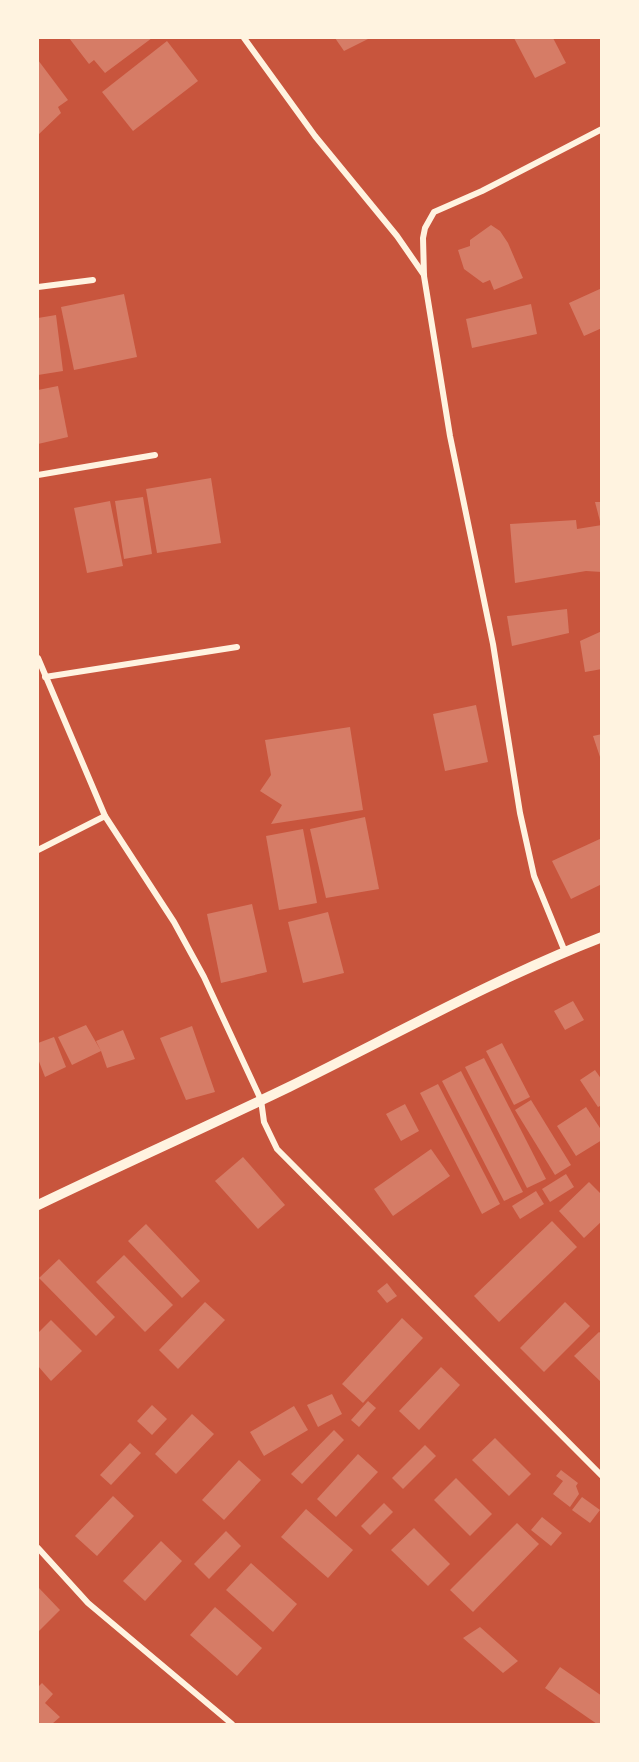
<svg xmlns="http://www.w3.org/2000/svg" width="639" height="1762" font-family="Barlow,sans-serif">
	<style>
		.building { fill: #d67c66 }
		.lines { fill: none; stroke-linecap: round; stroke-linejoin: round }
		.minor { stroke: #fff3e0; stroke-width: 6 }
		.tertiary { stroke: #fff3e0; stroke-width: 10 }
	</style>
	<rect width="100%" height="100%" fill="#c8553d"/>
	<g class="building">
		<path d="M69 38H152L105 73 94 60 89 64Z"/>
		<path d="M335 38H370L344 51Z"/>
		<path d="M514 38H553L566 63 535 78Z"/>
		<path d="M167 41 198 81 133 131 102 92Z"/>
		<path d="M38 60 68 100 58 107 61 113 38 135Z"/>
		<path d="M491 225 500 231 508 243 523 278 494 290 490 280 483 283 464 269 458 250 470 246V240Z"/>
		<path d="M602 288V328L584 336 569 303Z"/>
		<path d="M124 294 137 357 74 370 61 307Z"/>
		<path d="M531 304 537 334 472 348 466 319Z"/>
		<path d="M56 315 63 371 38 375V318Z"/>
		<path d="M58 386 68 437 38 444V390Z"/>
		<path d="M211 478 221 543 157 553 146 489Z"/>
		<path d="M143 497 152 554 124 559 115 501Z"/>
		<path d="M110 501 123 566 87 573 74 508Z"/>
		<path d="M595 502H602V524L601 525Z"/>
		<path d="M576 520 577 529 602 525V572L586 571 515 583 510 524Z"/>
		<path d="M567 609 569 633 512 646 507 616Z"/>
		<path d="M602 631V669L585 672 580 641Z"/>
		<path d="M476 705 488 762 445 771 433 714Z"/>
		<path d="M350 727 363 810 271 824 282 805 260 791 271 775 265 740Z"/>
		<path d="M602 734V760H601L593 736Z"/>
		<path d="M365 817 379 889 326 898 310 829Z"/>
		<path d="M303 829 317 903 279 910 266 836Z"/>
		<path d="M602 838V884L571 899 552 861Z"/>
		<path d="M252 904 267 972 221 983 207 914Z"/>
		<path d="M328 912 344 973 303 983 288 922Z"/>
		<path d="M573 1001 584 1020 565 1030 554 1011Z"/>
		<path d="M86 1025 101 1051 96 1041 123 1030 135 1059 107 1068 101 1051 72 1065 58 1037Z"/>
		<path d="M192 1026 215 1092 186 1100 160 1038Z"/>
		<path d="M54 1037 66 1067 45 1077 38 1059V1043Z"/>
		<path d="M502 1043 530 1097 514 1105 486 1051Z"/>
		<path d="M484 1058 546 1179 527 1188 465 1067Z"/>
		<path d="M595 1070 602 1080V1105L598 1107 580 1080Z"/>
		<path d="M461 1071 523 1192 504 1201 442 1081Z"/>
		<path d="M438 1084 500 1204 482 1214 420 1093Z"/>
		<path d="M531 1100 571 1165 555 1175 515 1110Z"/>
		<path d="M405 1104 419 1131 401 1141 386 1114Z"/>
		<path d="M586 1107 602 1131V1140L576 1156 557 1126Z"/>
		<path d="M431 1149 450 1176 393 1216 374 1189Z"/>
		<path d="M243 1157 285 1205 258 1229 215 1181Z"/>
		<path d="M566 1174 574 1187 550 1202 542 1189Z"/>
		<path d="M589 1182 602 1195V1221L584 1238 559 1211Z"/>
		<path d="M536 1191 544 1204 520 1219 512 1206Z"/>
		<path d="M552 1221 577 1247 499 1322 474 1296Z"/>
		<path d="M146 1224 200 1281 182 1298 128 1241Z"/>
		<path d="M124 1255 173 1305 145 1332 96 1282Z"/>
		<path d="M59 1259 115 1317 96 1336 39 1278Z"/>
		<path d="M387 1283 397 1296 387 1303 377 1291Z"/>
		<path d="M205 1302 225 1320 178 1369 159 1350Z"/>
		<path d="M565 1302 590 1326 544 1372 520 1348Z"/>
		<path d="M402 1318 423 1338 363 1403 342 1384Z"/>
		<path d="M51 1320 82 1351 51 1381 38 1366V1333Z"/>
		<path d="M599 1332 602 1334V1383L574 1356Z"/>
		<path d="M441 1367 460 1385 419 1430 399 1411Z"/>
		<path d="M332 1394 342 1414 318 1427 307 1405Z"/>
		<path d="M368 1401 376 1408 359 1427 351 1420Z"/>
		<path d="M152 1405 167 1419 152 1435 137 1421Z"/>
		<path d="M294 1406 308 1430 264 1456 250 1432Z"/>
		<path d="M192 1414 214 1434 176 1474 155 1454Z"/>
		<path d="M334 1430 344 1440 302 1484 291 1474Z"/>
		<path d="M495 1438 531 1474 509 1496 472 1460Z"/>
		<path d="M130 1443 141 1453 111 1485 100 1475Z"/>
		<path d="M425 1445 436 1456 403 1489 392 1478Z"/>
		<path d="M358 1454 378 1472 336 1517 317 1499Z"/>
		<path d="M239 1460 261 1480 224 1520 202 1500Z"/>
		<path d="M561 1470 578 1483 576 1486 579 1494 570 1507 553 1494 563 1481 556 1476Z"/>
		<path d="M456 1478 492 1514 470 1536 434 1500Z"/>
		<path d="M113 1496 134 1516 97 1556 75 1536Z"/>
		<path d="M582 1497 600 1510 590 1523 572 1510Z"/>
		<path d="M384 1503 393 1512 370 1535 361 1526Z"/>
		<path d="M306 1509 353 1550 328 1578 281 1537Z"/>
		<path d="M542 1517 562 1533 551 1546 531 1530Z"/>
		<path d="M517 1523 539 1544 473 1612 450 1590Z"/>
		<path d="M414 1528 450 1564 428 1586 391 1550Z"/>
		<path d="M226 1531 241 1546 209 1579 194 1564Z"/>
		<path d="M161 1541 182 1561 145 1601 123 1581Z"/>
		<path d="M251 1563 297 1604 273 1632 226 1590Z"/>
		<path d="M38 1587 60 1610 38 1632Z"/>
		<path d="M215 1607 262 1648 237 1676 190 1635Z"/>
		<path d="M480 1627 518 1661 503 1673 463 1638Z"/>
		<path d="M560 1667 602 1696V1724H597L545 1688Z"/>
		<path d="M42 1683 53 1694 45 1703 60 1717 52 1724H38V1687Z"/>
	</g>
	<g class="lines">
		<g class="minor">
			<path d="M244 38 315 136 397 236 424 275"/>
			<path d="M38 287 93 280"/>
			<path d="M38 475 155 455"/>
			<path d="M38 658 105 816 174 922 204 977 261 1100 264 1122 277 1149 602 1476"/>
			<path d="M45 677 237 647"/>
			<path d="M38 850 105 816"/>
			<path d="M565 952 534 876 520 813 493 644 450 436 424 276 423 238 425 228 434 212 482 191 602 129"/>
			<path d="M38 1548 88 1603 232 1724"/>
		</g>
		<path class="tertiary" d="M38 1205C121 1165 206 1127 289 1087 393 1036 494 979 602 937"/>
	</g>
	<rect width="639" height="1762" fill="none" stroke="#fff3e0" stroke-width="78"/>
</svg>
